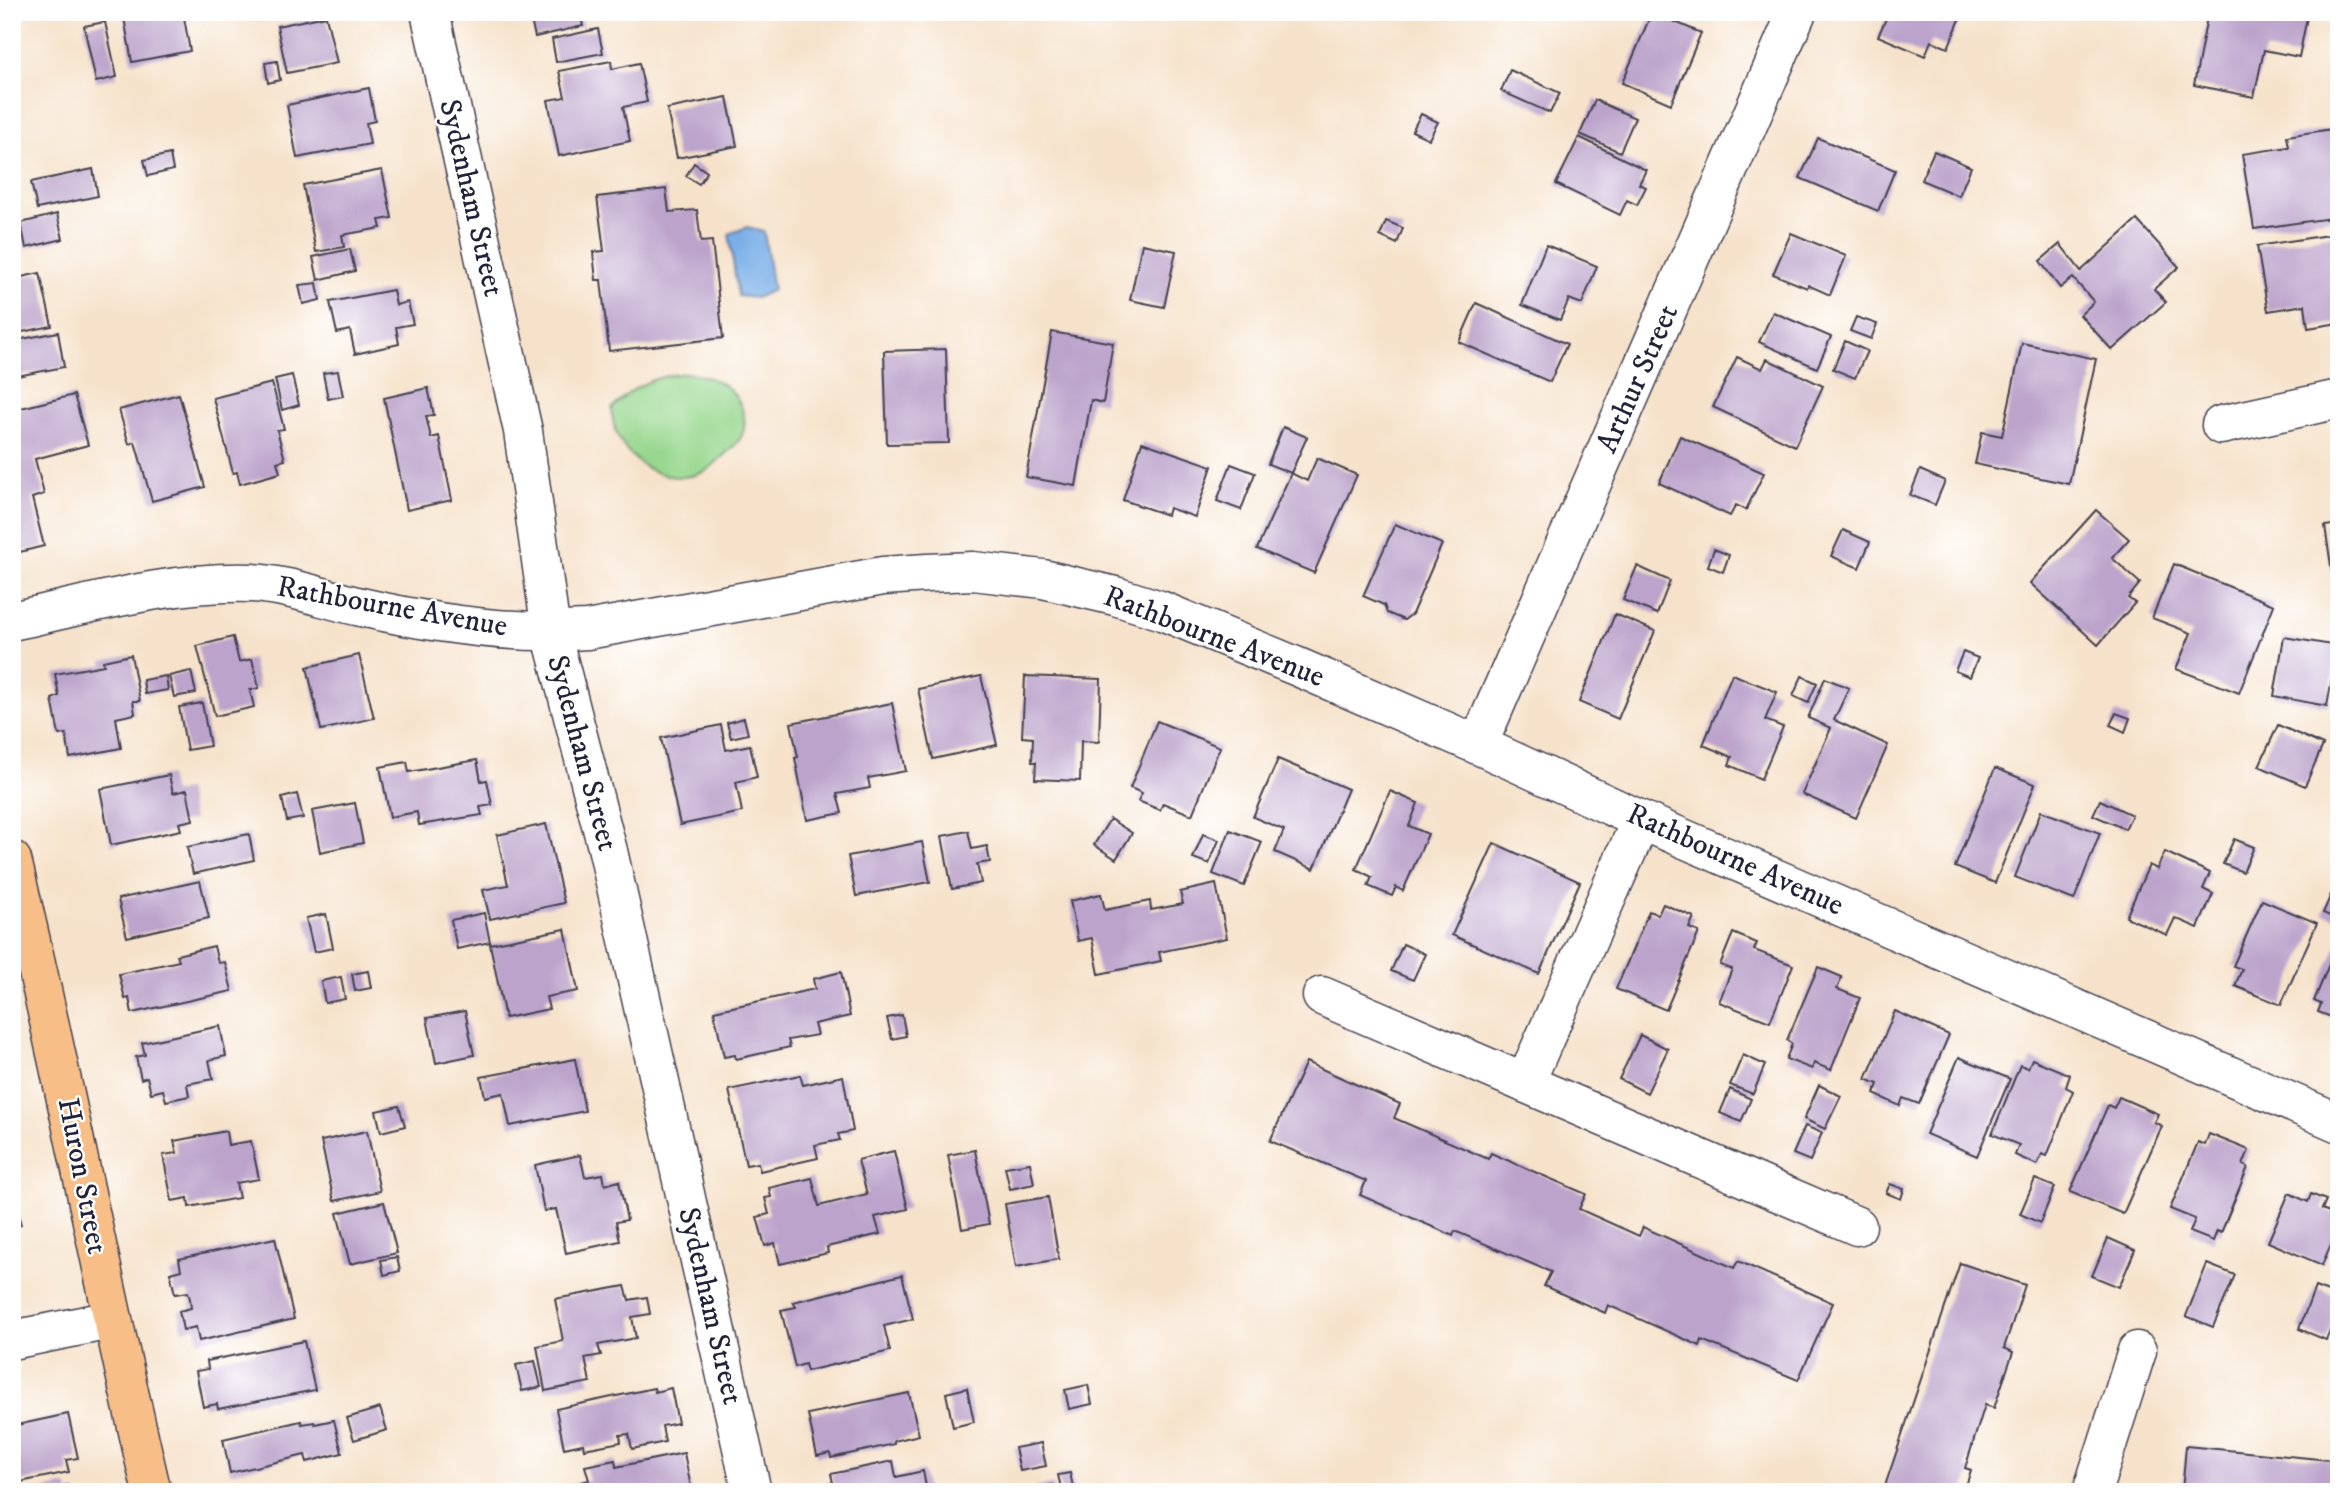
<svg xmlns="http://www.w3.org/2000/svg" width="2351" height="1504" font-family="'IM FELL DW Pica',serif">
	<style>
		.green { fill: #97d78d; stroke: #5c7c64; stroke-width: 2 }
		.water { fill: #79aee7; stroke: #4e6891; stroke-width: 2 }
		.building { fill: #bba3cb }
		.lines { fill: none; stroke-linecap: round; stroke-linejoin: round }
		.minor-casing { stroke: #423f50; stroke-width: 41 }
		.major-casing { stroke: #423f50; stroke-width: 41 }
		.minor { stroke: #fff; stroke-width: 38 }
		.major { stroke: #f7be88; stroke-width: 38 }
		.labels { text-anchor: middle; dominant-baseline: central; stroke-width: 5; stroke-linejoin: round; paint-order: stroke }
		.street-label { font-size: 30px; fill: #22223b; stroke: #fff }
	</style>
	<rect width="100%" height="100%" fill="#fff"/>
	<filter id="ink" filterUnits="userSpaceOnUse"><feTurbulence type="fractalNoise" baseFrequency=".0143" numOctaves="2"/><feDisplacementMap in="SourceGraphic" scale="14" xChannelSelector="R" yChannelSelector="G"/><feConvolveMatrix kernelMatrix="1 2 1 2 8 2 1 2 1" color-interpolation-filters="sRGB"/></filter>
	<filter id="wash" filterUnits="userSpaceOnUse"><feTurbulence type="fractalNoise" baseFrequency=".00686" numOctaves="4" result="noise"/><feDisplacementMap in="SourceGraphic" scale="28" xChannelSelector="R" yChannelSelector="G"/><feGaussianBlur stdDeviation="1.57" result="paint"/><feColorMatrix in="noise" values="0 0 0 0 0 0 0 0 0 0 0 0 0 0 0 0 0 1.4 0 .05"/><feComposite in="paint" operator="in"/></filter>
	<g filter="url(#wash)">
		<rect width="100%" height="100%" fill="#f6e2ca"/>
		<path class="green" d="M686 373C712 376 736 385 743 413 745 420 745 428 742 435 739 443 731 449 724 455 718 460 711 469 703 472 679 483 651 475 633 457 619 443 612 428 612 409 633 385 655 376 686 373Z"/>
		<path class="water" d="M747 227 764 232 773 290 756 298 738 296 729 234Z"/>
		<g id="blocks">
			<g class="building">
				<path d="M123 12H183L190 51 132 62Z"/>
				<path d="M529 12H580L583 26 535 37Z"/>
				<path d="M1652 12 1701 33 1671 104 1622 83Z"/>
				<path d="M1889 12H1949L1961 17 1948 48 1931 41 1925 56 1878 36Z"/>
				<path d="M2208 12H2308L2299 57 2264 50 2254 97 2194 85Z"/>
				<path d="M326 16 337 63 287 73 277 26Z"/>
				<path d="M105 22 117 77 96 82 84 26Z"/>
				<path d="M598 29 603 53 556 62 552 39Z"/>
				<path d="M277 61 280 80 268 83 265 63Z"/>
				<path d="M611 61 612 69 639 63 647 102 623 107 630 141 559 156 548 100 565 97 559 71Z"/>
				<path d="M1510 70 1560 93 1550 113 1501 91Z"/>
				<path d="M369 88 375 121 366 123 370 144 297 158 287 105Z"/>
				<path d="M727 97 737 146 677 158 667 109Z"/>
				<path d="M1595 100 1635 118 1620 152 1580 134Z"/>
				<path d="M1421 114 1438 122 1429 139 1412 131Z"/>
				<path d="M2332 129 2339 175V217L2254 229 2242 154 2289 147 2287 136Z"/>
				<path d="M1579 137 1646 170 1639 184 1646 187 1637 205 1627 200 1620 215 1556 184Z"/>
				<path d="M1818 138 1895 170 1878 211 1800 178Z"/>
				<path d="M1934 151 1971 167 1959 196 1921 180Z"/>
				<path d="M170 154 173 170 148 176 144 160Z"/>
				<path d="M694 163 707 172 699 184 686 176Z"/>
				<path d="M93 169 98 196 37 209 31 182Z"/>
				<path d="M382 170 392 218 379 220 381 228 342 235 344 247 316 252 303 185Z"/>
				<path d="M666 189 669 212 697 210 701 242 712 241 723 338 609 351 601 280H596L593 252 604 251 597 197Z"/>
				<path d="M57 214 63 239 26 248 21 223Z"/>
				<path d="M2137 220 2179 267 2154 289 2166 302 2112 350 2080 315 2094 302 2073 278 2060 288 2040 261 2060 244 2081 271Z"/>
				<path d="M1386 221 1403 228 1397 244 1380 236Z"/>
				<path d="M1791 233 1846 256 1830 295 1808 285 1807 288 1773 274Z"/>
				<path d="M2335 234 2339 254V323L2308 328 2305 305 2268 311 2257 246Z"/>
				<path d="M1142 244 1176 251 1164 307 1130 300Z"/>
				<path d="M1546 245 1597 266 1582 304 1569 299 1560 320 1522 305Z"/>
				<path d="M350 249 355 271 318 280 313 257Z"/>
				<path d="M40 273 52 326 12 334V279Z"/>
				<path d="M317 283 320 300 303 304 299 285Z"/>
				<path d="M393 290 396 305 408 302 413 324 396 327 399 344 355 354 350 330 337 333 330 302Z"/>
				<path d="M1476 303 1567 344 1550 382 1459 342Z"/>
				<path d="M1773 312 1831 337 1817 368 1759 342Z"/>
				<path d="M1856 317 1877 324 1871 339 1850 331Z"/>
				<path d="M58 332 64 367 12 377V341Z"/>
				<path d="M1052 332 1113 343 1103 403 1091 400 1076 486 1026 477Z"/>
				<path d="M1845 341 1867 351 1855 378 1833 369Z"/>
				<path d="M2022 343 2096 359 2069 484 1975 464 1982 432 2002 436Z"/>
				<path d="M946 349 949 443 887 444 884 351Z"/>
				<path d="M1737 357 1762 369 1767 359 1823 386 1795 446 1713 407Z"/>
				<path d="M338 371 343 396 328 399 323 373Z"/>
				<path d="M292 375 299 405 282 410 275 379Z"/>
				<path d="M272 383 284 429 277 430 285 460 277 462 280 473 240 484 237 472 233 473 213 398Z"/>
				<path d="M428 388 434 415 426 416 431 438 439 436 452 500 407 510 384 398Z"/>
				<path d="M179 394 205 487 152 501 135 442 129 444 119 410Z"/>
				<path d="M74 395 88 445 35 459 44 494 32 498 44 546 12 554V419L20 417 17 409Z"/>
				<path d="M1283 427 1307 437 1291 473 1268 464Z"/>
				<path d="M1680 436 1764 473 1746 510 1736 505 1730 516 1659 483Z"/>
				<path d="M1142 442 1212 466 1195 517 1169 508 1167 515 1123 500Z"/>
				<path d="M1317 458 1357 475 1314 573 1257 549 1291 473 1307 481Z"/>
				<path d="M1231 464 1255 473 1241 510 1217 501Z"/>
				<path d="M1920 470 1945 481 1935 505 1910 495Z"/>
				<path d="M2096 510 2129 539 2112 558 2140 583 2128 598 2135 603 2098 645 2030 583Z"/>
				<path d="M1395 524 1442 544 1412 614 1404 620 1387 613 1384 605 1363 596Z"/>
				<path d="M2339 524V578L2333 579 2325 526Z"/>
				<path d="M1843 530 1870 542 1859 568 1831 556Z"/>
				<path d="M1714 549 1729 555 1723 572 1708 566Z"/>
				<path d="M2174 564 2274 605 2239 693 2176 669 2191 633 2152 618Z"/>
				<path d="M1637 566 1670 581 1657 614 1623 600Z"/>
				<path d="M1615 614 1655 631 1618 719 1579 702Z"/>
				<path d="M233 637 239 662 252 659 259 688 250 690 254 707 215 716 197 646Z"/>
				<path d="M2284 637 2338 646 2327 706 2274 696Z"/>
				<path d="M1963 652 1978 658 1970 677 1955 671Z"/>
				<path d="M131 655 140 701H133L135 714 116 718 121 748 70 758 66 734 59 735 52 699 59 696 55 674 104 665 103 661Z"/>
				<path d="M359 655 374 718 321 730 307 667Z"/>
				<path d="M191 671 196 693 174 697 169 676Z"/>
				<path d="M1732 674 1777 692 1765 720 1783 727 1761 779 1729 765 1732 757 1703 745Z"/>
				<path d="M166 676 168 690 145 694 143 680Z"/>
				<path d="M981 676 997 745 933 759 918 689Z"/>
				<path d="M1025 676 1101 679 1099 742 1081 741 1080 781 1035 779 1036 762H1032L1033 738 1022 737Z"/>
				<path d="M1802 676 1817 683 1808 703 1793 696Z"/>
				<path d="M1825 678 1849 688 1834 720 1888 745 1856 818 1802 794 1831 728 1808 718Z"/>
				<path d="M202 703 210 746 187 750 179 707Z"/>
				<path d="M892 703 906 771 868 778 870 788 837 794 842 813 807 820 795 758 798 757 791 723Z"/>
				<path d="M2116 713 2130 718 2125 732 2110 725Z"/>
				<path d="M744 718 748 734 731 738 727 723Z"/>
				<path d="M1157 721 1220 747 1192 815 1163 803 1160 810 1138 801 1142 793 1130 788Z"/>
				<path d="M721 725 726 750 750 745 757 777 736 782 742 812 680 825 661 738Z"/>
				<path d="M2278 725 2323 745 2305 786 2259 766Z"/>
				<path d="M1278 759 1348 789 1314 869 1275 852 1284 830 1253 817Z"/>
				<path d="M477 760 481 781 487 780 492 805 480 807 482 815 419 825 417 812 390 817 380 767 407 762 409 772Z"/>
				<path d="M1995 768 2035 784 1995 883 1955 867Z"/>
				<path d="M169 775 173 793 187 790 193 820 179 823 181 830 111 845 100 789Z"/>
				<path d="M1390 791 1418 803 1409 826 1428 834 1403 891 1396 887 1392 896 1368 886 1372 877 1356 869Z"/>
				<path d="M297 794 303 818 287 821 282 798Z"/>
				<path d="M2100 800 2132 815 2125 829 2093 815Z"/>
				<path d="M355 803 363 843 320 852 312 811Z"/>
				<path d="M2041 811 2100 833 2074 900 2015 877Z"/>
				<path d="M1110 819 1132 833 1116 859 1094 845Z"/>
				<path d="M546 824 564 903 490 919 483 890 508 885 497 835Z"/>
				<path d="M1230 830 1262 842 1244 886 1213 874Z"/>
				<path d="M968 831 972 849 987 846 990 862 977 864 981 883 952 889 942 836Z"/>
				<path d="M249 834 254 860 193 874 187 847Z"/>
				<path d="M1203 834 1219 840 1209 864 1193 858Z"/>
				<path d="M2234 839 2254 847 2243 872 2223 864Z"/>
				<path d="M922 842 930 882 856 896 848 856Z"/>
				<path d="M1494 843 1580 882 1539 974 1452 935Z"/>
				<path d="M2165 852 2210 873 2203 889 2213 894 2198 928 2175 918 2167 935 2126 917 2149 865 2157 869Z"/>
				<path d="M2339 876V920L2323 913Z"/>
				<path d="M200 881 209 918 127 937 118 899Z"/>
				<path d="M1216 884 1227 938 1159 952 1161 961 1099 974 1092 938 1078 941 1070 901 1101 894 1105 910 1150 901 1151 910 1183 904 1180 892Z"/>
				<path d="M2262 900 2317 923 2281 1005 2235 986 2242 969 2233 966Z"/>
				<path d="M1663 904 1694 917 1689 928 1699 932 1666 1010 1616 989 1649 911 1658 915Z"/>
				<path d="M484 913 490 942 457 949 451 920Z"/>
				<path d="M326 914 333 948 314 952 306 918Z"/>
				<path d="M565 929 578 991 546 997 549 1009 505 1018 490 944Z"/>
				<path d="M1733 933 1757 943 1754 950 1793 965 1770 1022 1719 1002 1732 969 1720 965Z"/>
				<path d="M2339 940V1020L2318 1012 2321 1004 2314 1001Z"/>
				<path d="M1403 944 1425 954 1413 980 1391 971Z"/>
				<path d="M214 946 218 963 225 962 232 991 132 1013 129 998 125 999 119 974 179 961 177 955Z"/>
				<path d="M1818 967 1842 977 1837 989 1860 998 1831 1070 1814 1063 1812 1069 1786 1059 1792 1044 1787 1040Z"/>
				<path d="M368 971 371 988 355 991 352 974Z"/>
				<path d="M841 972 850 1016 814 1024 817 1035 788 1040 790 1047 736 1059 735 1055 724 1057 714 1011 815 989 813 979Z"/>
				<path d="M341 977 345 999 325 1003 321 981Z"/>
				<path d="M465 1011 474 1055 436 1063 427 1018Z"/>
				<path d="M1895 1011 1949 1035 1919 1104 1903 1098 1900 1106 1874 1094 1878 1084 1866 1079Z"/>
				<path d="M902 1015 906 1036 892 1039 887 1018Z"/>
				<path d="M220 1026 226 1056 209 1060 213 1079 187 1084 189 1096 166 1101 163 1090 151 1093 147 1077 141 1079 136 1057 145 1055 142 1043Z"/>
				<path d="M1640 1035 1668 1049 1647 1093 1619 1079Z"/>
				<path d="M1743 1055 1765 1065 1753 1094 1730 1085Z"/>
				<path d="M1959 1057 2010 1079 1977 1156 1926 1134Z"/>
				<path d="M575 1059 585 1111 510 1126 503 1093 485 1097 481 1077Z"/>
				<path d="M2032 1059 2070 1075 2066 1087 2073 1091 2047 1156 2042 1154 2037 1165 2015 1155 2019 1145 1992 1134 2020 1065 2028 1068Z"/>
				<path d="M1306 1062 1400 1104 1394 1118 1488 1159 1491 1153 1586 1194 1579 1209 1639 1236 1643 1227 1734 1268 1738 1261 1833 1303 1798 1380 1702 1340 1700 1346 1608 1305 1605 1313 1544 1286 1551 1272 1455 1231 1453 1236 1360 1195 1366 1181 1270 1141Z"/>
				<path d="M800 1075 803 1085 843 1076 853 1131 838 1134 840 1140 815 1145 818 1158 760 1171 758 1163 746 1165 729 1090Z"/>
				<path d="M1819 1085 1841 1096 1825 1129 1804 1119Z"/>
				<path d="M1730 1089 1751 1099 1741 1122 1720 1113Z"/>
				<path d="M2119 1097 2158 1114 2154 1122 2162 1126 2123 1214 2070 1192 2108 1105 2114 1108Z"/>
				<path d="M399 1106 405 1126 381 1132 376 1111Z"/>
				<path d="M1805 1126 1822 1133 1810 1161 1793 1154Z"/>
				<path d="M226 1131 228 1145 251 1141 259 1179 236 1183 239 1198 189 1207 188 1198 172 1201 163 1155 177 1153 174 1141Z"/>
				<path d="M367 1131 380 1191 334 1201 321 1141Z"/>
				<path d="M2209 1134 2249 1150 2243 1165 2248 1167 2221 1233 2217 1231 2213 1241 2190 1232 2195 1219 2170 1209 2198 1142 2205 1145Z"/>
				<path d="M975 1150 989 1224 962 1229 948 1155Z"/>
				<path d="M894 1151 908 1209 875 1217 880 1234 827 1247 828 1253 780 1264 775 1243 765 1246 757 1217 769 1214 765 1198 771 1197 769 1188 812 1178 819 1206 867 1194 858 1160Z"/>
				<path d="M580 1155 585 1177 603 1174 605 1185 619 1181 627 1220 616 1222 620 1241 566 1253 556 1209 544 1211 535 1165Z"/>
				<path d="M1030 1163 1034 1184 1010 1189 1005 1167Z"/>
				<path d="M2035 1179 2055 1187 2040 1223 2020 1214Z"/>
				<path d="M1890 1184 1904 1189 1901 1199 1886 1193Z"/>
				<path d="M12 1192 21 1225 12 1227Z"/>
				<path d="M2289 1193 2308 1202 2311 1194 2326 1200 2322 1209 2339 1216V1226L2322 1265 2268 1242Z"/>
				<path d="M1048 1197 1059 1259 1016 1267 1005 1204Z"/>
				<path d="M384 1202 397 1253 350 1264 337 1213Z"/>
				<path d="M275 1238 294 1319 199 1341 196 1327 183 1330 179 1311 191 1308 190 1299 188 1292 175 1294 170 1273 181 1270 179 1259Z"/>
				<path d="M2108 1238 2135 1250 2119 1287 2092 1276Z"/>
				<path d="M397 1257 400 1271 384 1275 381 1260Z"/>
				<path d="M1960 1263 2025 1285 2004 1348 2013 1352 1994 1408 1985 1405 1965 1468 1971 1470 1964 1492H1883Z"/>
				<path d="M2207 1264 2235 1275 2213 1327 2186 1316Z"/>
				<path d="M902 1275 913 1319 884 1326 890 1351 807 1371 805 1364 795 1367 781 1310 796 1307 793 1302Z"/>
				<path d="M625 1286 629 1300 647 1297 650 1314 632 1317 636 1338 598 1345 601 1355 585 1358 590 1382 545 1391 537 1346 563 1341 555 1299Z"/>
				<path d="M2315 1287 2339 1296V1307L2326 1340 2299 1329Z"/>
				<path d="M304 1341 315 1390 218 1409 217 1404 203 1407 196 1371 208 1369 207 1361Z"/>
				<path d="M535 1361 541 1387 522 1391 516 1365Z"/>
				<path d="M1088 1385 1092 1404 1069 1409 1065 1390Z"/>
				<path d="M654 1388 655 1392 671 1388 678 1423 662 1426 665 1442 632 1449 629 1434 620 1435 621 1442 584 1449 583 1444 564 1448 556 1409Z"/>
				<path d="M967 1388 974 1422 953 1427 946 1393Z"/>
				<path d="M909 1393 919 1435 894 1441V1444L831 1458 830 1453 817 1456 808 1414Z"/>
				<path d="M380 1408 387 1430 354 1440 347 1418Z"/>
				<path d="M68 1414 78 1458 66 1460 69 1472 15 1483 12 1474V1426Z"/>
				<path d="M334 1420 342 1453 307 1462 305 1455 230 1473 223 1439 301 1421 302 1424 314 1422 315 1424Z"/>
				<path d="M1041 1443 1046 1466 1020 1471 1015 1448Z"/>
				<path d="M2186 1446 2339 1461V1492H2182Z"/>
				<path d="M684 1453 692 1492H571L570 1485 589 1480 585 1466 615 1460 616 1467Z"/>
				<path d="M893 1461 896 1477 923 1471 927 1492H827L825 1484 833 1483 831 1474Z"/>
				<path d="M1070 1473 1074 1491 1062 1492 1058 1475Z"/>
				<path d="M67 1485 69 1492H39V1491Z"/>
				<path d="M1053 1485 1054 1492H1035L1034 1488Z"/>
			</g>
		</g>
	</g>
	<g filter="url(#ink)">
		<use href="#blocks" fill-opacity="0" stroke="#423f50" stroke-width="2"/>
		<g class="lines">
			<g class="minor-casing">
				<g id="minor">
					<path d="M430 12 523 431 551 632 608 851 752 1492"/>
					<path d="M2221 425 2339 399"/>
					<path d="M12 621C91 604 171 580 252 583 289 585 325 599 361 607 435 624 512 635 587 630L883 576 927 573 973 571 1043 579 1115 596 1160 610 1298 667 1478 745 1641 820 2339 1123"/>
					<path d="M1478 745 1797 12"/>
					<path d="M1322 996 1857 1226"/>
					<path d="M1525 1083 1641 820"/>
					<path d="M12 1340 111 1320"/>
					<path d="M2092 1492 2137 1351"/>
				</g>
			</g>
			<g class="major-casing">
				<path id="major" d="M12 860C63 1070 102 1282 152 1492"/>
			</g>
			<use href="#minor" class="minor"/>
			<use href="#major" class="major"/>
		</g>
	</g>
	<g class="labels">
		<g class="street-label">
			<text transform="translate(471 198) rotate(77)">Sydenham Street</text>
			<text transform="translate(1638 379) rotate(-66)">Arthur Street</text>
			<text transform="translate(392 607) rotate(10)">Rathbourne Avenue</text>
			<text transform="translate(1214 637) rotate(21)">Rathbourne Avenue</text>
			<text transform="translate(582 753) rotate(75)">Sydenham Street</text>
			<text transform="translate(1735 860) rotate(24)">Rathbourne Avenue</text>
			<text transform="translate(82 1176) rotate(79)">Huron Street</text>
			<text transform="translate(710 1306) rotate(77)">Sydenham Street</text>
		</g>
	</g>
	<rect width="2351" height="1504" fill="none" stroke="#fff" stroke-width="42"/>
</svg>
